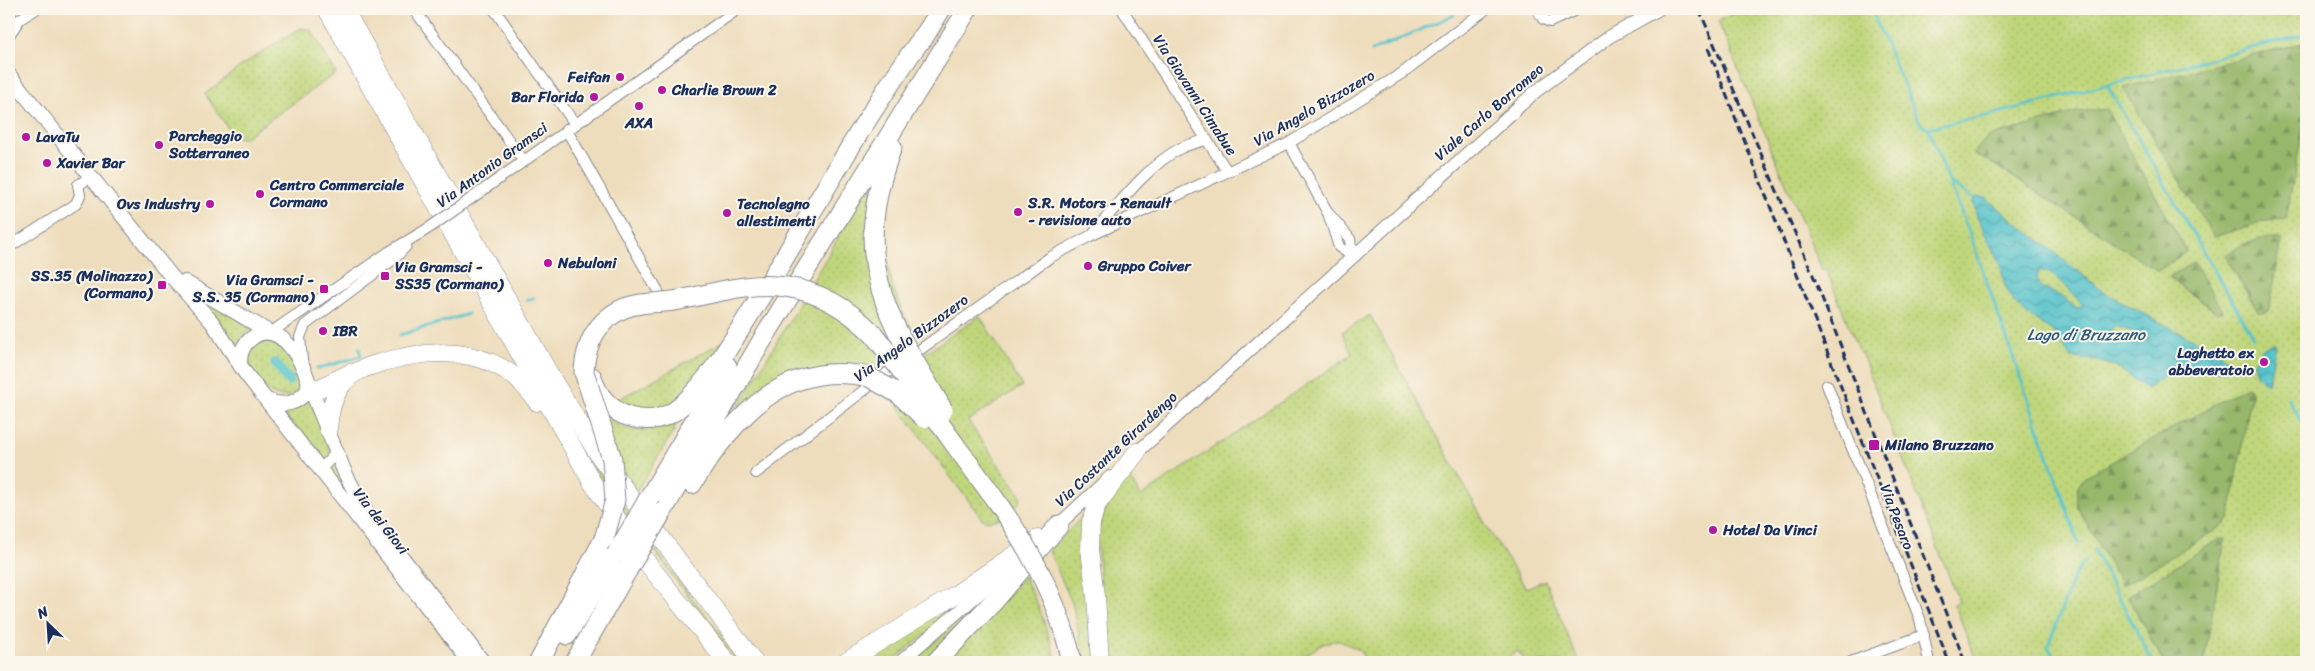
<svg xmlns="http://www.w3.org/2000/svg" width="2315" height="671" font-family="Sriracha,sans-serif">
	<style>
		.grass { fill: url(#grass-dots); stroke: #6d826c }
		.forest { fill: url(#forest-firs); stroke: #597364 }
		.water { fill: url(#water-waves); stroke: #387894; fill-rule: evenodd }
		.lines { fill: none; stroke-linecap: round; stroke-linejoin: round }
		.stream { stroke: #54c2ca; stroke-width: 3 }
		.canal { stroke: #54c2ca; stroke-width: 10 }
		.minor-casing { stroke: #84868d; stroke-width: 12 }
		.tertiary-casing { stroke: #84868d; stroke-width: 14 }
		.secondary-casing { stroke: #84868d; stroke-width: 16 }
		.trunk-casing { stroke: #84868d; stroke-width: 19 }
		.motorway-casing { stroke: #84868d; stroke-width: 21 }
		.minor { stroke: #fff; stroke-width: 10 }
		.tertiary { stroke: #fff; stroke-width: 12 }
		.secondary { stroke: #fff; stroke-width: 14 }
		.trunk { stroke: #fff; stroke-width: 18 }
		.motorway { stroke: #fff; stroke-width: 19 }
		.rail { stroke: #1b2f5e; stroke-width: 3; stroke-dasharray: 8 4; stroke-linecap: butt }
		.minor-bridge-casing { stroke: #84868d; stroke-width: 12; stroke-linecap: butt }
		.motorway-bridge-casing { stroke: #84868d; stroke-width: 21; stroke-linecap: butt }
		.minor-bridge { stroke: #fff; stroke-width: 10 }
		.motorway-bridge { stroke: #fff; stroke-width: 19 }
		.poi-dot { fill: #b5179e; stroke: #fbf7ec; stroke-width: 2 }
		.labels { text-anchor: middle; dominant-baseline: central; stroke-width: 4; stroke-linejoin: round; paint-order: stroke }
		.poi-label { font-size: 15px; font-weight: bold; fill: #1b2f5e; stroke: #fbf7ec; text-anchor: start }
		.street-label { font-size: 15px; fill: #1b2f5e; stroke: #fbf7ec }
		.water-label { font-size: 16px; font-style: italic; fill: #2c5b7e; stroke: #fbf7ec }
	</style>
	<defs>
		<pattern id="grass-dots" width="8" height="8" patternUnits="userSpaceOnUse" patternTransform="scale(1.25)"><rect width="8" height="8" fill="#bfd67a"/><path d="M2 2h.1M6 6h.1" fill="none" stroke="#a4b86c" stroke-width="1.8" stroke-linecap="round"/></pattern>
		<pattern id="forest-firs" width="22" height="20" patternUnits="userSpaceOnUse" patternTransform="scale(1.25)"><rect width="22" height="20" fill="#97b76a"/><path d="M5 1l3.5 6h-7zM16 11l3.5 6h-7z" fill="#7a955a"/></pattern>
		<pattern id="water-waves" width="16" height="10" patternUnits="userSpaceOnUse" patternTransform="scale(1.25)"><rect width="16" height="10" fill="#54c2ca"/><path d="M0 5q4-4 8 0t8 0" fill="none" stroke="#459ea7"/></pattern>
	</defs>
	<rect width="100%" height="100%" fill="#fbf7ec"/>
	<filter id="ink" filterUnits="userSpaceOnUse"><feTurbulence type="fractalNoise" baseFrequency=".02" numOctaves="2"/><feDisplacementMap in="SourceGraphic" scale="10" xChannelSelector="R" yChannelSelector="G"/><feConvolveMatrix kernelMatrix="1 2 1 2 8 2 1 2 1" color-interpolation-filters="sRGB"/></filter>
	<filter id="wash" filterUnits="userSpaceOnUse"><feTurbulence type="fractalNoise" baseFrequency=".0096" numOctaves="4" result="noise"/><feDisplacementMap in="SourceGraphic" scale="20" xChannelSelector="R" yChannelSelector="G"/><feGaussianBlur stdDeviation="1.12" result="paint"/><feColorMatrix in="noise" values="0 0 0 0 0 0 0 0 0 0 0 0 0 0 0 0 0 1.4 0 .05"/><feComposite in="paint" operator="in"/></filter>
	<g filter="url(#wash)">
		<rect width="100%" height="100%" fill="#eeddbc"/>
		<g class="grass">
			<path d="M1744 9H2306V662H1977L1956 608 1953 605 1959 602 1861 352H1859L1826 269 1822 270 1718 21Z"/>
			<path d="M301 28 311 30 336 73 244 138 234 137 205 94 245 63Z"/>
			<path d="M871 182 873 184C865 237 869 300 899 346L907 340C885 299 874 254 880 208L885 206C881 243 888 277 902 311 907 322 917 331 914 343L872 374C815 363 777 381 734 417L733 416Z"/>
			<path d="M208 304 212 305 256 328 250 331 234 348 206 308Z"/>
			<path d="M1370 315 1490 532 1526 588 1545 580 1579 662H1526L1518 651 1501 662H1367L1359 650 1340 641H1332L1321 645 1294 662H1106L1097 538C1102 513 1110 495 1130 477L1140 497 1352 354 1342 332Z"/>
			<path d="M980 316 1022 386 968 421 1021 496C1020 510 995 526 982 519L891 397 918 358Z"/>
			<path d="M520 337 598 470 666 564 742 662H738L728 650 600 479Z"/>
			<path d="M270 339C287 350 316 380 291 396 286 396 280 397 275 395 265 391 244 364 247 353 249 349 255 344 257 341Z"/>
			<path d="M724 341 670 414 608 405Z"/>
			<path d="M310 400 344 485 340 487 282 412 299 407Z"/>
			<path d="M602 414C631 438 642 430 675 425V429L637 491 618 468Z"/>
			<path d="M1094 504 1096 662H1086L1072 603 1049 551Z"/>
			<path d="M1024 576 1040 610 1057 662H944Z"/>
			<path d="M970 592 930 631 891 662H855Z"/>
			<path d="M978 605 930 662H912Z"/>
		</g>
		<g class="forest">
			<path d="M2306 42V111L2286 219 2264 221 2214 237 2123 88Z"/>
			<path d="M2106 109 2187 251 2158 271 1990 162 1974 155 1975 150 1988 137 2076 112Z"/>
			<path d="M2261 239H2282L2269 310 2265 313 2258 312 2225 255 2244 244Z"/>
			<path d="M2194 262 2222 311 2217 313C2201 299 2184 291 2169 277Z"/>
			<path d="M2246 387 2250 389 2251 395 2229 520 2224 525 2122 586 2078 508C2076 495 2075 487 2085 477Z"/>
			<path d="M2219 539H2225L2204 662H2163L2128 596Z"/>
		</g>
		<g class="water">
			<path d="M1977 196 1986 198 2104 292 2222 355 2234 366 2233 368 2217 372 2199 367H2185L2172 370 2147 389 2116 366 2092 360 2071 358 2055 333 2024 312 2014 302 2005 286 2001 267 1977 217 1973 201ZM2040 270C2055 272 2074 295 2083 306L2077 308 2056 293 2041 288 2037 278ZM2116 326 2150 338C2134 346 2123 339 2111 329Z"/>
			<path d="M2273 344 2276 345 2268 384 2257 375 2254 363 2261 349Z"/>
		</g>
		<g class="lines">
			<g class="stream">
				<path d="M1871 9 1921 125 1928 128 1986 116 2306 34"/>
				<path d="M1372 51 1454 15"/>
				<path d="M2107 85 2253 337"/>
				<path d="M1928 128 1971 237 2079 544"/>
				<path d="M1950 182 1974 198"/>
				<path d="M527 300 534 298"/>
				<path d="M400 335 468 314"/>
				<path d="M317 369 361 356 359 348"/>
				<path d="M287 380 299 374"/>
				<path d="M2288 398 2306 430"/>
				<path d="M2094 550 2153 662"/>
				<path d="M2056 662 2048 646 2074 576 2085 561"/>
			</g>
			<path class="canal" d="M275 363 289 381"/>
		</g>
	</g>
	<g filter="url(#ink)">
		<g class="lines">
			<g class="minor-casing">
				<g id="minor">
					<path d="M414 9 523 160"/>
					<path d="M494 9 575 124"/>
					<path d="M1122 9 1227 171"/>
					<path d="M1537 9 1543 19 1550 22 1578 9"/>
					<path d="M9 35 20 19 36 9"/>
					<path d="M566 129 658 291"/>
					<path d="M1289 143 1328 213 1339 247 1352 256"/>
					<path d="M469 200 738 9"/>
					<path d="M1330 215 1350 239 1352 256"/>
					<path d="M1094 232C1118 205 1149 164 1181 148 1189 144 1199 142 1207 140"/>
					<path d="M9 247 76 204 80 195 78 185 92 176"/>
					<path d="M270 333 389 252 429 228"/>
					<path d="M302 361 300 337 305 325 394 259 406 246"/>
					<path d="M1827 385 1920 619 1929 662"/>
					<path d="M320 470 337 452"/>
					<path d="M756 473 880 378 1049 258 1090 236 1289 143 1401 74 1486 9"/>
					<path d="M1851 662 1924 635"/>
				</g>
			</g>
			<g class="tertiary-casing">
				<g id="tertiary">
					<path d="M1132 457 1535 92 1609 37 1659 9"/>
					<path d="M1053 530 1110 477"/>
					<path d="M900 662 1017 561"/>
				</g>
			</g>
			<g class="secondary-casing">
				<g id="secondary">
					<path d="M9 75 172 277 212 322 246 374 470 662"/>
					<path d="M185 282 269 332"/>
					<path d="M240 365C240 354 242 345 252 338 280 316 305 365 310 387L345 473 363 507 483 662"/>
					<path d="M267 400C285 408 299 403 310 387"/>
				</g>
			</g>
			<g class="trunk-casing">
				<g id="trunk">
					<path d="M327 9 592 482 648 564 727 662"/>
					<path d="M344 9 555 384 599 455 754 662"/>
					<path d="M310 386 316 389 320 388 350 373"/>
					<path d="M328 429C329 414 332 399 341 386 352 370 370 366 387 361 442 346 503 349 537 402"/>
					<path d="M846 662 955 595 1038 539"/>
					<path d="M1100 662 1096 596 1090 550 1091 522 1097 504 1137 452"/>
				</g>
			</g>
			<g class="motorway-casing">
				<g id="motorway">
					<path d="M922 40 941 9"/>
					<path d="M892 147C865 219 866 272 902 340"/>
					<path d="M592 377C602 416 650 434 681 406 714 376 737 333 761 296 816 208 865 114 928 30"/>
					<path d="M692 484C733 418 784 358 869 377"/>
					<path d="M650 496 727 366"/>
					<path d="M662 512 763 339 968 9"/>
					<path d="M567 635 616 555"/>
					<path d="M539 662 604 539"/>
					<path d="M575 662 628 569"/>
					<path d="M936 662 994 601 1059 525"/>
				</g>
			</g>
			<use href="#minor" class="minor"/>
			<use href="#tertiary" class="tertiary"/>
			<use href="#secondary" class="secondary"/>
			<use href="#trunk" class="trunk"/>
			<use href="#motorway" class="motorway"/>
			<g class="rail">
				<path d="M1699 9 1813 275 1965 662"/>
				<path d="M1708 48 1949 662"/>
			</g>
			<g class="minor-bridge-casing">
				<path id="minor-bridge" d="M429 228 469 200"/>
			</g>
			<g class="motorway-bridge-casing">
				<g id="motorway-bridge">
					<path d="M902 340 943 410"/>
					<path d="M869 377 899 394 924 418"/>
					<path d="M604 539 615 500 612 459 584 372C585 351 591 332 608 318 614 313 623 308 631 306 644 302 659 303 673 301 710 295 747 281 786 287 821 292 850 310 874 335 903 372 931 411 958 449 1009 517 1054 578 1072 662"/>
					<path d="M616 555 650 496"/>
					<path d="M628 569 662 512"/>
				</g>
			</g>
			<use href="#minor-bridge" class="minor-bridge"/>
			<use href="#motorway-bridge" class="motorway-bridge"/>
		</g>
	</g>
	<g class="poi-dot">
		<circle cx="620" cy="77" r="5"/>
		<circle cx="662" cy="90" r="5"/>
		<circle cx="594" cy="97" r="5"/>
		<circle cx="639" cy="106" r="5"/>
		<circle cx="26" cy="137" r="5"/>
		<circle cx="159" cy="145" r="5"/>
		<circle cx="47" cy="163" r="5"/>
		<circle cx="260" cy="194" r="5"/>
		<circle cx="210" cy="204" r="5"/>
		<circle cx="1018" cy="212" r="5"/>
		<circle cx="727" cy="213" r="5"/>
		<circle cx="548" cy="263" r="5"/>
		<circle cx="1088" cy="266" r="5"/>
		<rect x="380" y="271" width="10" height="10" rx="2.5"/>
		<rect x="157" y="280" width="10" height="10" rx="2.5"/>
		<rect x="319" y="284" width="10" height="10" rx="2.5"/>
		<circle cx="323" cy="331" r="5"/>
		<circle cx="2264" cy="362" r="5"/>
		<rect x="1868" y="439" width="12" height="12" rx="2.5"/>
		<circle cx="1713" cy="530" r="5"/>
	</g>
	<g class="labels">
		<g class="poi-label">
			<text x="610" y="77" text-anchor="end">Feifan</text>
			<text x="672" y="90">Charlie Brown 2</text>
			<text x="584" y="97" text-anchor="end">Bar Florida</text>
			<text x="639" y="123" text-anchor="middle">AXA</text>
			<text x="169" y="136">Parcheggio<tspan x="169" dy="17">Sotterraneo</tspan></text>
			<text x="36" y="137">LavaTu</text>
			<text x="57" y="163">Xavier Bar</text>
			<text x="270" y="185">Centro Commerciale<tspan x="270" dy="17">Cormano</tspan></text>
			<text x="1028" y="203">S.R. Motors - Renault<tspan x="1028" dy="17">- revisione auto</tspan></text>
			<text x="200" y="204" text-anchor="end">Ovs Industry</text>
			<text x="737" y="204">Tecnolegno<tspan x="737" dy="17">allestimenti</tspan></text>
			<text x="558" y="263">Nebuloni</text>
			<text x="1098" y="266">Gruppo Coiver</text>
			<text x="395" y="267">Via Gramsci -<tspan x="395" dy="17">SS35 (Cormano)</tspan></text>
			<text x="152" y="276" text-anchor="end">SS.35 (Molinazzo)<tspan x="152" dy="17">(Cormano)</tspan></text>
			<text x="314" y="280" text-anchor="end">Via Gramsci -<tspan x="314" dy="17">S.S. 35 (Cormano)</tspan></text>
			<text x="333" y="331">IBR</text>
			<text x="2254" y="353" text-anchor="end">Laghetto ex<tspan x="2254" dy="17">abbeveratoio</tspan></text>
			<text x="1885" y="445">Milano Bruzzano</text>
			<text x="1723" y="530">Hotel Da Vinci</text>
		</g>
		<g class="street-label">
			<text transform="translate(1195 95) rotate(57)">Via Giovanni Cimabue</text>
			<text transform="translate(1314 108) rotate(-30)">Via Angelo Bizzozero</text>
			<text transform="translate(1489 112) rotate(-41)">Viale Carlo Borromeo</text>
			<text transform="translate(492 165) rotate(-36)">Via Antonio Gramsci</text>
			<text transform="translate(911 338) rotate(-36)">Via Angelo Bizzozero</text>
			<text transform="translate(1116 449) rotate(-43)">Via Costante Girardengo</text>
			<text transform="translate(1897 517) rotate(69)">Via Pesaro</text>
			<text transform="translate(381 521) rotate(52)">Via dei Giovi</text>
		</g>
		<g class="water-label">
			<text x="2086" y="334">Lago di Bruzzano</text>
		</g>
	</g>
	<rect width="2315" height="671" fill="none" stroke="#fbf7ec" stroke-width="30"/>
	<g transform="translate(48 624) rotate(335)" stroke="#fbf7ec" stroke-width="4" paint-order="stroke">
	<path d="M0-4L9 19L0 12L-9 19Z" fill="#1b2f5e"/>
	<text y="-8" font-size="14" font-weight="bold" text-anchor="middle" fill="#1b2f5e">N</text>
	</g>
</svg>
